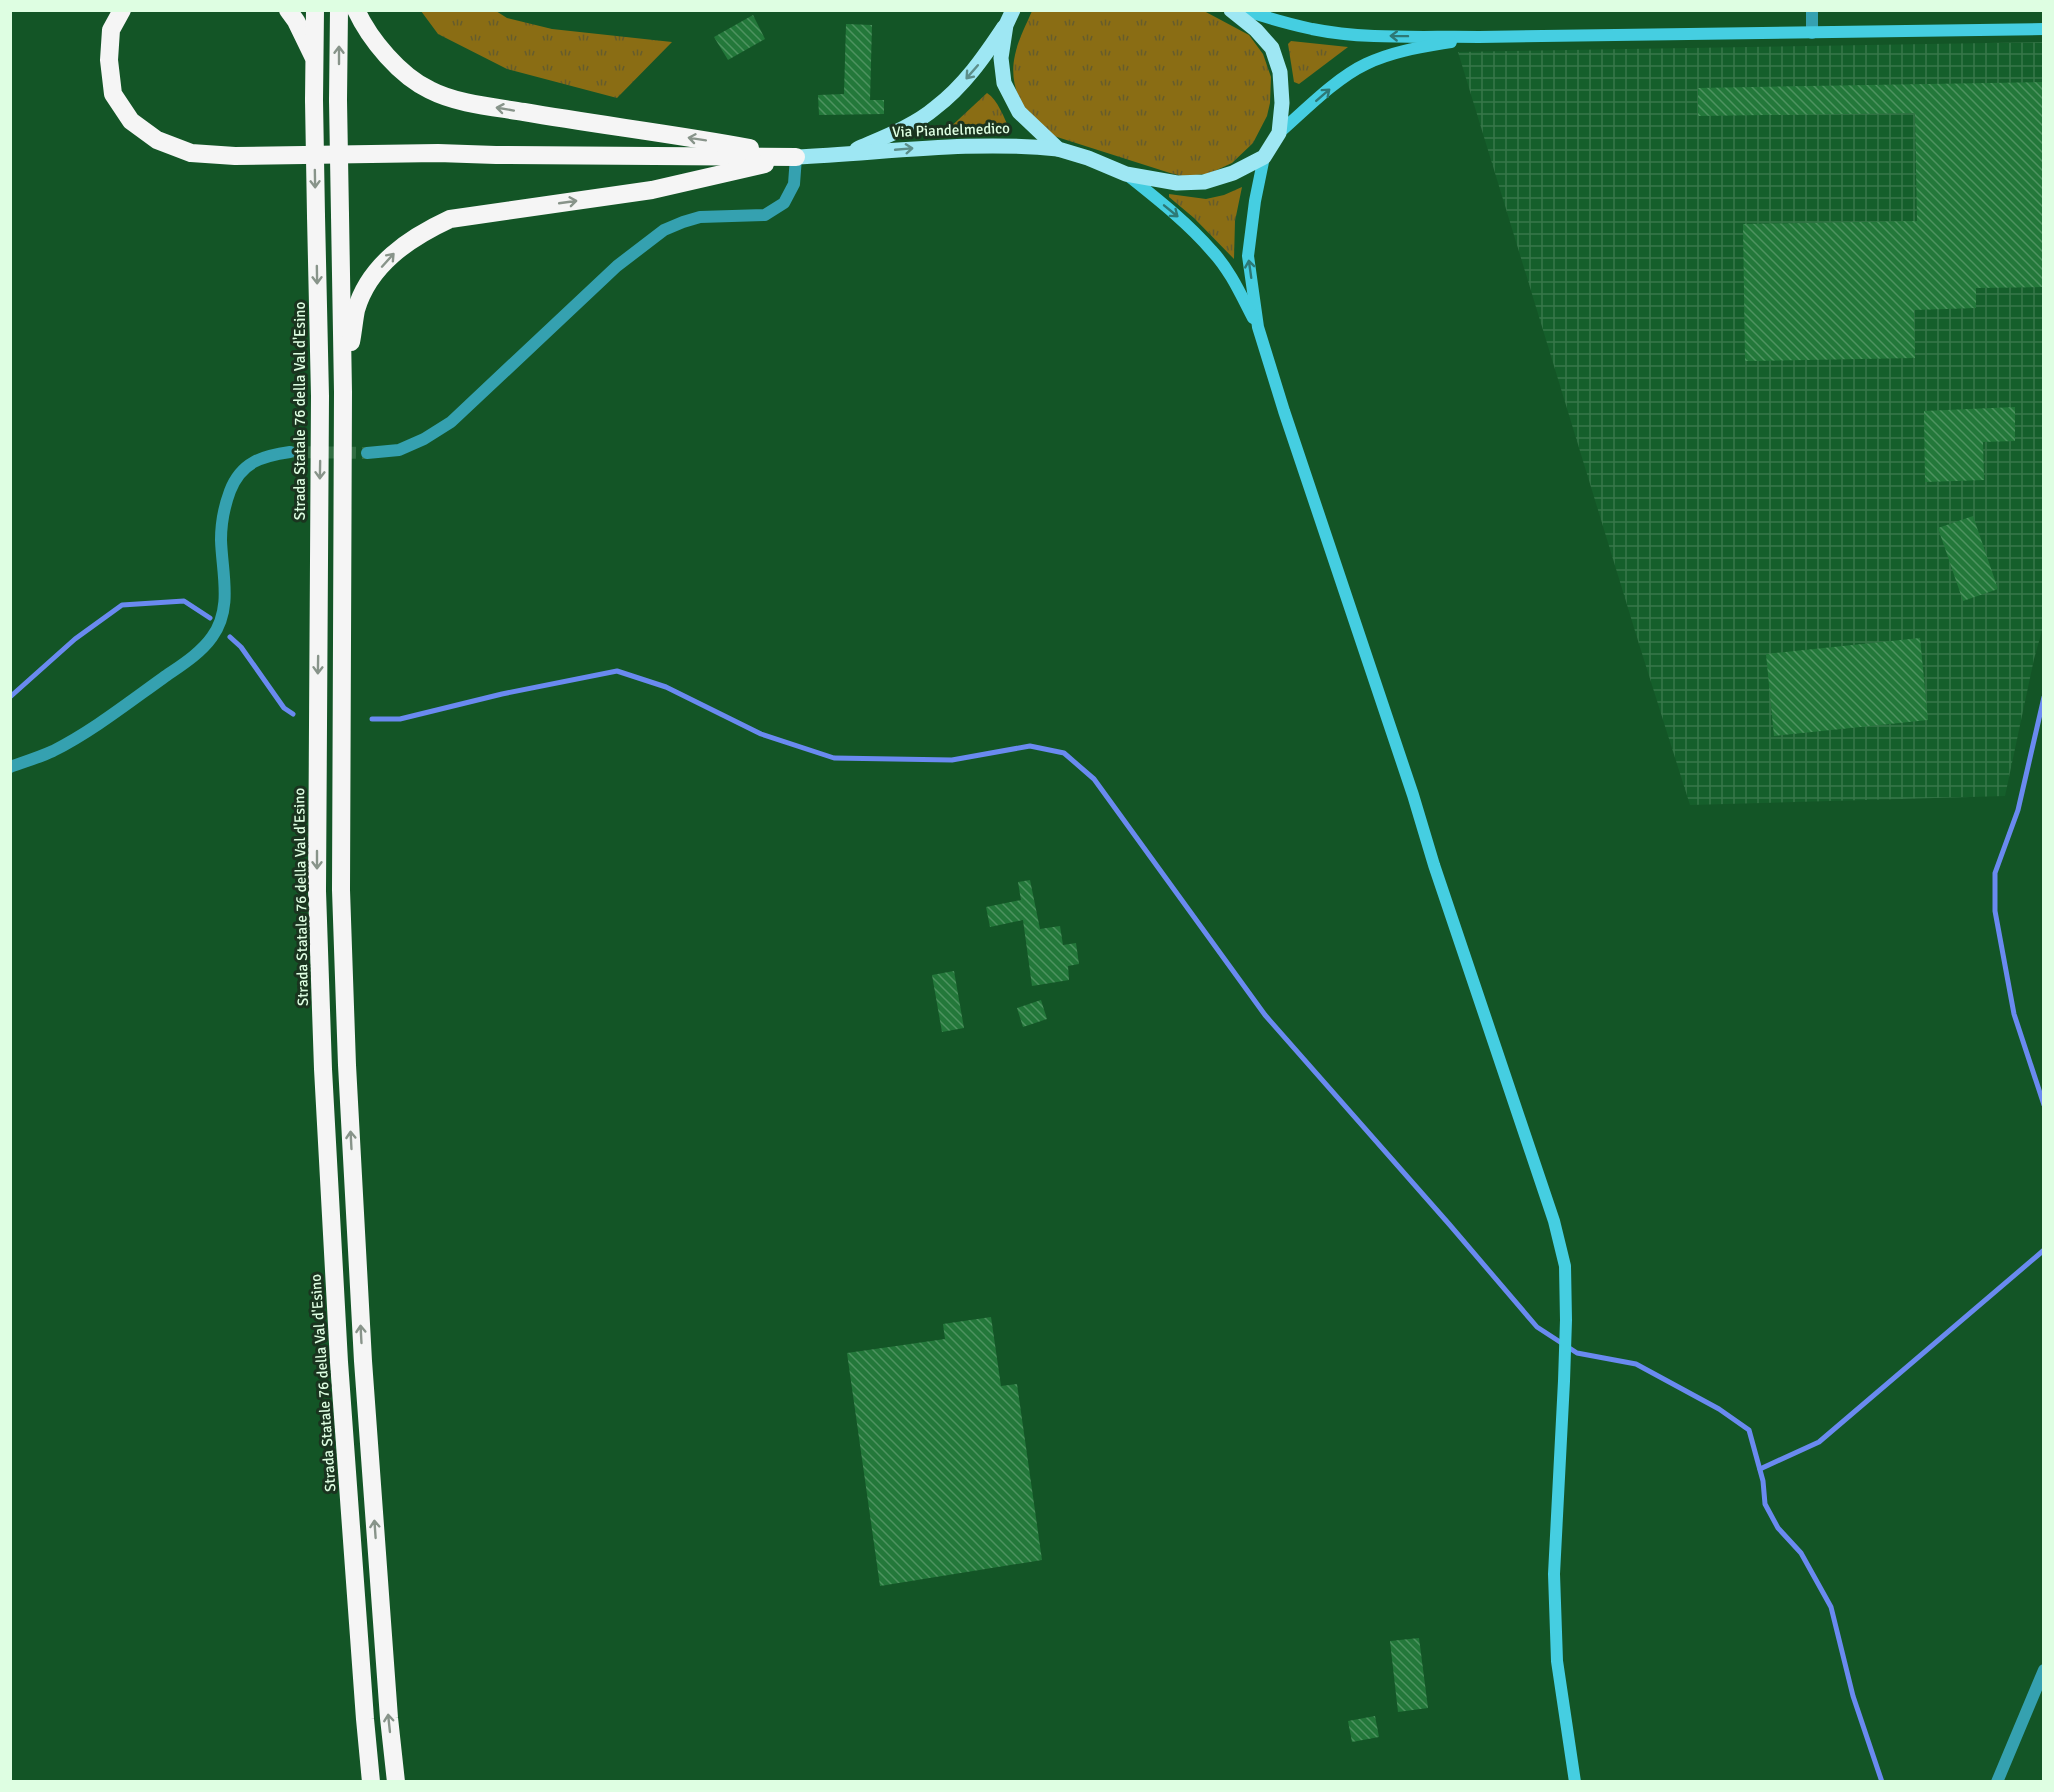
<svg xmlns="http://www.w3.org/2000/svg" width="2054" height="1792" font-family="Signika,sans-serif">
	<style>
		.industrial { fill: url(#industrial-grid) }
		.grass { fill: url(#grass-tufts) }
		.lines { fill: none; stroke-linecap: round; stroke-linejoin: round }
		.stream { stroke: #6a8af0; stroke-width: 5 }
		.building { fill: url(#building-back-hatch) }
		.street-tunnel { stroke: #316e42; stroke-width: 12; stroke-dasharray: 12 6; stroke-linecap: butt }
		.street { stroke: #35a1b0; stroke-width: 12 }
		.secondary { stroke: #45cee1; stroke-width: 12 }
		.primary { stroke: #9ee7f3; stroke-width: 15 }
		.highway { stroke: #f5f5f5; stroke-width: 18 }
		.highway-bridge { stroke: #f5f5f5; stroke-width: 18 }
		.oneway { stroke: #2d7976 }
		.oneway2 { stroke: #88948a }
		.oneway3 { stroke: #5c8e89 }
		.labels { text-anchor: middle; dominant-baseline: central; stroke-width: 6; stroke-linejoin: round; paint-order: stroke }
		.street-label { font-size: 15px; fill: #defee2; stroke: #1a341f }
	</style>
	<defs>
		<pattern id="industrial-grid" width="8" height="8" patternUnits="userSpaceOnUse" patternTransform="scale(1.5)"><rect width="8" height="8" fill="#155f2b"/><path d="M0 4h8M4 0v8" fill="none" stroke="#377749"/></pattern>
		<pattern id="grass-tufts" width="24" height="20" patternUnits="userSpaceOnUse" patternTransform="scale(1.5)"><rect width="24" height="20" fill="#8a6d14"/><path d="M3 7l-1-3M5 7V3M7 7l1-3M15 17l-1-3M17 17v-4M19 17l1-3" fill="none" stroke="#665c2c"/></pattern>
		<pattern id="building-back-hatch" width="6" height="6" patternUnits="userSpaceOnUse" patternTransform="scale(1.5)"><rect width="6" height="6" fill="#23783a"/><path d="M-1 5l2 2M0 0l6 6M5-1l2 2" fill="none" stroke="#4d9360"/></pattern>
	</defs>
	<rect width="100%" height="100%" fill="#135526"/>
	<path class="industrial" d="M2043 42V627L2034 659 2005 796 1690 805 1639 644 1458 52Z"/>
	<g class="grass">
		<path d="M421 11H496L507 18 552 29 672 42 617 98 507 69 438 34Z"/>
		<path d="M1032 11H1204L1249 35 1263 54 1271 77 1270 103 1267 116 1253 143 1232 163 1208 174 1182 176 1170 173 1057 137C1027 121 1007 90 1015 55 1018 40 1026 25 1032 11Z"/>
		<path d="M1291 41 1348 47 1299 84 1294 82 1288 44Z"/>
		<path d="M987 93C998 100 1004 118 1010 130L1009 135 947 136 945 132Z"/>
		<path d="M1242 187 1235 221 1234 259 1194 218 1169 197V194L1206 199 1224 195Z"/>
	</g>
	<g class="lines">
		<g class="stream">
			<path d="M230 637 241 647 284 708 293 714"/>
			<path d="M10 697 75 639 122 605 184 601 210 618"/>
			<path d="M2044 697 2018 810 1995 873V911L2014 1014 2044 1105"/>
			<path d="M372 719H400L502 694 617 671 666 687 761 734 834 758 952 760 1030 746 1064 753 1094 779 1265 1015 1449 1224 1537 1327 1577 1353 1636 1364 1719 1409 1749 1430 1763 1481 1765 1504 1778 1528 1801 1553 1831 1607 1853 1696 1882 1782"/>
			<path d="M1760 1469 1819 1442 2044 1250"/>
		</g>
	</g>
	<g class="building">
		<path d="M753 15 765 39 728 60 714 37Z"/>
		<path d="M846 24 872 25 870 100H884V114L819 115 818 95 844 94Z"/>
		<path d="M2043 82V287L1976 288V308L1914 310 1915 358 1745 361 1743 224 1917 221 1915 113 1698 116V88Z"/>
		<path d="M2015 407V441L1983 442 1984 480 1925 482 1924 411Z"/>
		<path d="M1973 516 1998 589 1963 601 1938 528Z"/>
		<path d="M1920 638 1928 720 1774 736 1766 654Z"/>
		<path d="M1030 880 1040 929 1060 926 1063 945 1076 943 1079 964 1068 966 1069 980 1032 986 1023 920 990 927 986 907 1021 900 1018 882Z"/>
		<path d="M954 971 964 1028 942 1032 932 975Z"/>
		<path d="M1041 1000 1047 1019 1023 1027 1017 1008Z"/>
		<path d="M991 1317 1001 1386 1017 1384 1042 1560 880 1586 847 1353 945 1339 943 1324Z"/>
		<path d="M1419 1638 1428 1708 1398 1712 1390 1641Z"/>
		<path d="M1375 1716 1379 1737 1352 1742 1348 1721Z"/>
	</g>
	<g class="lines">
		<path class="street-tunnel" d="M290 452 367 453"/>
		<g class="street">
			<path d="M1812 10V33"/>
			<path d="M367 453 399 450 424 439 451 422 617 266 664 230 683 222 700 217 765 215 784 203 794 184 796 157"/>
			<path d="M10 767C24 762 40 757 53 751 91 732 128 703 163 678 180 666 200 654 212 637 233 608 222 573 221 540 221 523 224 507 230 491 241 462 262 456 290 452"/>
			<path d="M1997 1782 2044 1670"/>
		</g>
		<g class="secondary">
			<path d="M1245 10C1267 18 1290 24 1312 29 1366 40 1424 36 1479 37L2044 29"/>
			<path d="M1279 133C1304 111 1336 78 1366 64 1393 51 1422 47 1451 42"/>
			<path d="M1264 157 1255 201 1248 256 1258 327 1284 411 1413 795 1434 865 1554 1221 1565 1266 1566 1320 1564 1381 1554 1574 1557 1661 1575 1782"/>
			<path d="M1126 174C1156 198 1187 222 1212 251 1230 270 1241 295 1253 318"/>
		</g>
		<g class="primary">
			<path d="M1013 10 1006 25 1001 58 1004 83 1019 112 1058 149 1088 158 1126 174 1177 183 1204 182 1233 173 1264 157 1279 133 1282 103 1280 72 1272 48 1256 30 1231 10"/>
			<path d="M857 149C882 138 914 126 935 108 964 86 984 57 1004 27"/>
			<path d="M796 157C884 153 971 140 1058 149"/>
		</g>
		<g class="highway">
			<path d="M122 10 111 30 109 60 113 94 131 121 157 140 191 153 235 156 438 153 496 155 796 157"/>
			<path d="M288 10 296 21 313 56"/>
			<path d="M356 10C370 40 400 76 430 90 457 104 494 107 524 112 599 125 675 134 750 148"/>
			<path d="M314 100 315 10"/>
			<path d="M338 100 339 10"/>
			<path d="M340 215 343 392 341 890 347 1065 363 1361 389 1718 396 1782"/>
			<path d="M316 216 320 396 317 891 323 1069 339 1362 365 1719 371 1782"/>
			<path d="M351 342C353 332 354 320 356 310 369 265 409 238 450 219L652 190 765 164"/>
		</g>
		<g class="highway-bridge">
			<path d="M314 100 316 216"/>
			<path d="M338 100 340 215"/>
		</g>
	</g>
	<defs><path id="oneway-shaft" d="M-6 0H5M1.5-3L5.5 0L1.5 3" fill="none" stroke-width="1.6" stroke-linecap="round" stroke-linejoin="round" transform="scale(1.5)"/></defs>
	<g class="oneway">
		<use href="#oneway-shaft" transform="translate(1399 36) rotate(-179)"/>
		<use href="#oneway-shaft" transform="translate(1323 95) rotate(-41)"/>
		<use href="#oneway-shaft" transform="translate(1171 211) rotate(39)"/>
		<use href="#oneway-shaft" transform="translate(1250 269) rotate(-98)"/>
	</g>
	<g class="oneway2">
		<use href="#oneway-shaft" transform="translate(339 55) rotate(-90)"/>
		<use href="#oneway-shaft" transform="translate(505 109) rotate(-170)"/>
		<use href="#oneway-shaft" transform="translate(697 139) rotate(-171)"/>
		<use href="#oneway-shaft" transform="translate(315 179) rotate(89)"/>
		<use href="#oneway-shaft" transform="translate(568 202) rotate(-8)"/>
		<use href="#oneway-shaft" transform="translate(388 260) rotate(-48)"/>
		<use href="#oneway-shaft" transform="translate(317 275) rotate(89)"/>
		<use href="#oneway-shaft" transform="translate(320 470) rotate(91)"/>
		<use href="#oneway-shaft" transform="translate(318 665) rotate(91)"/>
		<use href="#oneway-shaft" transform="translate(317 860) rotate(90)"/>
		<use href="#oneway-shaft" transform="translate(351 1140) rotate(-93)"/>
		<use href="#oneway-shaft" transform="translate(361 1334) rotate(-93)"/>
		<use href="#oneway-shaft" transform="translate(375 1529) rotate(-94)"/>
		<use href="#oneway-shaft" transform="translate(389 1723) rotate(-96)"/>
	</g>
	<g class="oneway3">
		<use href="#oneway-shaft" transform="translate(972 72) rotate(131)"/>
		<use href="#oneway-shaft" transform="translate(904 149) rotate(-5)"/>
	</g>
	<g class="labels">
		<g class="street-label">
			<text transform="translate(951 130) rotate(-2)">Via Piandelmedico</text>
			<text transform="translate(300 411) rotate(-90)">Strada Statale 76 della Val d'Esino</text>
			<text transform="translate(301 897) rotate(-91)">Strada Statale 76 della Val d'Esino</text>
			<text transform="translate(323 1383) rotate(-94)">Strada Statale 76 della Val d'Esino</text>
		</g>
	</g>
	<rect width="2054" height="1792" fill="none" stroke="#defee2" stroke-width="24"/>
</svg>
